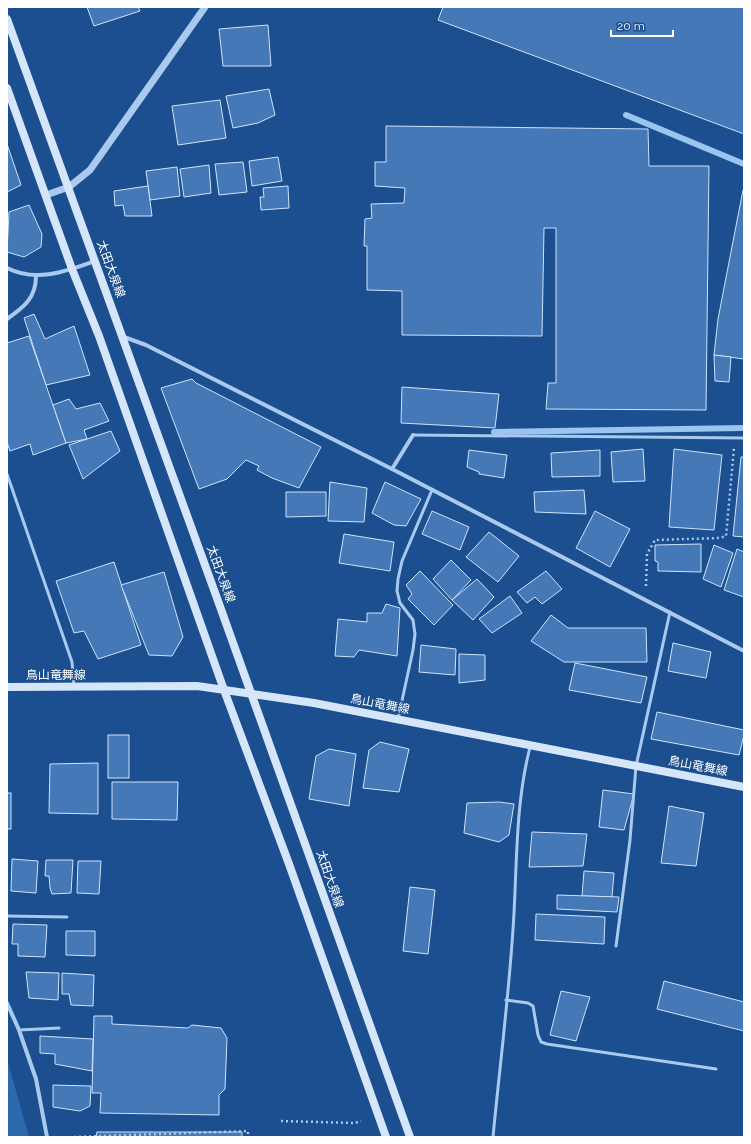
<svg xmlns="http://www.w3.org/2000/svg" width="751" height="1144" font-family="Raleway,'Noto Sans JP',sans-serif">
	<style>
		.green { fill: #2e69ad }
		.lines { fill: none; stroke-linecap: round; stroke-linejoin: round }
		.stream { stroke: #9cc4f0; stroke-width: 6 }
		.building { fill: #4478b7; stroke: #cfe3fa }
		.path { stroke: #a9c9ee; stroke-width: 2.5; stroke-dasharray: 2 3; stroke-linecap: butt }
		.service { stroke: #a9c9ee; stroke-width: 3 }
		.minor { stroke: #a9c9ee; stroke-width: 4 }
		.tertiary { stroke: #a9c9ee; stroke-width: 7 }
		.secondary { stroke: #d6e6fa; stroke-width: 8 }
		.labels { text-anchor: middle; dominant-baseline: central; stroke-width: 3; stroke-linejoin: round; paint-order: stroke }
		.street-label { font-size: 12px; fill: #fff; stroke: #1b4f8f }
	</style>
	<rect width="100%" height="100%" fill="#1b4f8f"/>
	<path class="green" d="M7 1059 29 1137H7Z"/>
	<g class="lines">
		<g class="stream">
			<path d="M626 115 744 164"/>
			<path d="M494 432 744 428"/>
		</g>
	</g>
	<g class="building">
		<path d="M87 7H138L140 11 94 26Z"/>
		<path d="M443 7H744V134L438 20Z"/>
		<path d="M268 25 271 66H223L219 29Z"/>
		<path d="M269 89 275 115 258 123 233 128 226 96Z"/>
		<path d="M220 100 226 138 178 145 172 106Z"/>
		<path d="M386 126 648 129 649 166H709L706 410 546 409 548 383H556V228H544L542 336 402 335V291L367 290V246H364L365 219 372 218 371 204 404 203 405 188 375 186V162H386Z"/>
		<path d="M7 144 21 185 7 192Z"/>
		<path d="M278 157 282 181 252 186 249 161Z"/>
		<path d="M243 162 247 192 219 195 215 164Z"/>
		<path d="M209 165 211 193 184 197 180 169Z"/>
		<path d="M177 167 180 196 150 200 146 171Z"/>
		<path d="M148 186 152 216H125L123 205 115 206 114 191Z"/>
		<path d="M288 186 289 208 261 210 260 197H264L263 188Z"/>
		<path d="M743 190H744V359L714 355 718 319Z"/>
		<path d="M29 205 42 234 41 247 24 257 7 252 9 212Z"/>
		<path d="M34 314 45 339 74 326 90 375 46 385 24 318Z"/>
		<path d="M29 336 66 443 33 455 30 444 10 451 7 442V343Z"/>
		<path d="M714 355 731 357 729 382 715 381Z"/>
		<path d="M192 379 196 383 321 447 299 488 272 478 257 470 259 466 246 460 227 479 199 489 161 388Z"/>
		<path d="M402 387 499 394 495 428 401 423Z"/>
		<path d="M69 399 76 409 100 403 109 421 84 430 87 439 66 443 53 405Z"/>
		<path d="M111 431 120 451 83 479 69 445Z"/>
		<path d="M643 449 645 481 613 482 611 452Z"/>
		<path d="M674 449 722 455 714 530 669 527Z"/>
		<path d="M469 450 507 455 504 478 479 474V472L467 467Z"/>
		<path d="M600 450V476L552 477 551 453Z"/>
		<path d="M741 457H744V537L733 536Z"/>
		<path d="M330 482 367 488 364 522 328 521Z"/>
		<path d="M385 482 421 499 406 526 394 525 372 513Z"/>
		<path d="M584 490 586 514 535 512 534 492Z"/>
		<path d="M286 492H326V516L286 517Z"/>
		<path d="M432 511 469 527 460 550 422 534Z"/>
		<path d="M595 511 630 529 610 567 576 548Z"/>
		<path d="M489 532 519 556 498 582 466 557Z"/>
		<path d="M344 534 394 542 390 571 339 563Z"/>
		<path d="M701 544V572L658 571V562L655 561V545Z"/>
		<path d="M714 545 733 553 721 587 703 579Z"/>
		<path d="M737 549 744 552V597L724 590Z"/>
		<path d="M451 560 471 580 452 600 433 579Z"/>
		<path d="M114 562 141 645 98 659 84 631 74 633 56 581Z"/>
		<path d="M420 571 453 605 434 625 408 599 412 594 406 585Z"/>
		<path d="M546 571 562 589 542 604 535 597 527 603 517 592Z"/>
		<path d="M164 572 183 637 172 656 149 655 121 585Z"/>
		<path d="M477 579 494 597 473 620 452 600Z"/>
		<path d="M510 596 522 613 492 633 479 619Z"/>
		<path d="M386 604 400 608 397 656 359 650 354 657 335 656 338 619 367 622V613H382Z"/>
		<path d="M551 615 568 628H646L647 662H564L531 641Z"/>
		<path d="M673 643 711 652 706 678 668 671Z"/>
		<path d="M421 645 456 649 455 675 419 672Z"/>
		<path d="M459 654 485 655V680L459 683Z"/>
		<path d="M575 663 647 677 641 703 569 690Z"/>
		<path d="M657 712 744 730V735L739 755 651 739Z"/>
		<rect x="108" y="735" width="21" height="43"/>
		<path d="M380 742 409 749 399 792 363 788 369 750Z"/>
		<path d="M329 749 356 754 349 806 309 799 316 756Z"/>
		<path d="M98 763V814L49 813 50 764Z"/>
		<path d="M112 782H178L177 820 112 819Z"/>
		<path d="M603 790 634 794 624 830 599 827Z"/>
		<rect x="7" y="793" width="4" height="36"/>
		<path d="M499 802 514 804 509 835 499 842 464 833 467 803Z"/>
		<path d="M669 806 704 813 696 866 661 863Z"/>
		<path d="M532 832 587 834 583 866 529 867Z"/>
		<path d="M12 859 38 861 36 893 11 891Z"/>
		<path d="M46 860H73L71 893 52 894 50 888 49 876H45Z"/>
		<path d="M78 861H101L99 894 77 893Z"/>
		<path d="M584 871 614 873 612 897 582 896Z"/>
		<path d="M410 887 435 890 428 954 403 951Z"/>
		<path d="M557 895 619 897 617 912 557 909Z"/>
		<path d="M536 914 605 917 604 944 535 940Z"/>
		<path d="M13 924 47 925 45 957 18 956V944H12Z"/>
		<path d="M66 931H95V956L66 955Z"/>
		<path d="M26 972 59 973 58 1000 29 998Z"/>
		<path d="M62 973 94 975 93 1006 71 1005 69 994H62Z"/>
		<path d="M664 981 744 1002V1031L657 1009Z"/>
		<path d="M561 991 590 997 576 1041 550 1035Z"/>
		<path d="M94 1016H112V1024L188 1028 192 1025 221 1028 227 1038 225 1089 219 1095V1115L100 1113 101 1093H92Z"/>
		<path d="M40 1036 93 1039 92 1071 55 1064V1054L40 1053Z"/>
		<path d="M53 1085 91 1086 90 1106 80 1111 53 1107Z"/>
		<path d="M97 1132H242V1137H96Z"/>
	</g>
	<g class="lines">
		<g class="path">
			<path d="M646 586 647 554 655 540 720 538 726 536 734 448"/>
			<path d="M281 1121 355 1123 361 1121"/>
			<path d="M74 1137 248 1131V1137"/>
		</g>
		<g class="service">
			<path d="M413 435 744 438"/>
			<path d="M7 474 72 662 74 686"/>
			<path d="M398 719 413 650 415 634 413 620 400 603 397 591 398 579 402 561 432 490"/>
			<path d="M7 916 67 917"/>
			<path d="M616 946 630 840 636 766 670 612"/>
			<path d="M506 1000 528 1003 533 1006 538 1035 541 1042 547 1044 716 1069"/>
			<path d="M19 1030 59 1028"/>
			<path d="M493 1137C500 1063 510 988 514 913 517 857 516 802 530 747"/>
		</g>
		<g class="minor">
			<path d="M7 268C37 283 66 271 95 261"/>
			<path d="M7 319C24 307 36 298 36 276"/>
			<path d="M124 337 146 345 392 469 744 651"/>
			<path d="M392 469 413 435"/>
			<path d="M7 1003 19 1030 36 1079 47 1137"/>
		</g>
		<path class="tertiary" d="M46 195 69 187 90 170 205 7"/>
		<g class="secondary">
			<path d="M7 19C144 391 276 764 410 1137"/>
			<path d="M7 88 72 269 99 336 224 690 289 864 386 1137"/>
			<path d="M7 687 197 686 314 703 744 787"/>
		</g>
	</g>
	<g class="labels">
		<g class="street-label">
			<text transform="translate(111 269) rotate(70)">太田大泉線</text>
			<text transform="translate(221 574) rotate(70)">太田大泉線</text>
			<text x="56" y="675">鳥山竜舞線</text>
			<text transform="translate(380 704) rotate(11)">鳥山竜舞線</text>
			<text transform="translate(698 766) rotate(11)">鳥山竜舞線</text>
			<text transform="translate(330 879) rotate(71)">太田大泉線</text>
		</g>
	</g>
	<rect width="751" height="1144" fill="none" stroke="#ffffff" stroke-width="16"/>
	<path d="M611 30v6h62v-6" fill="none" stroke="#ffffff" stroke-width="2"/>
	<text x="617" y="30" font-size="12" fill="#ffffff" stroke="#1b4f8f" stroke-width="3" paint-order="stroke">20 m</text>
</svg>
